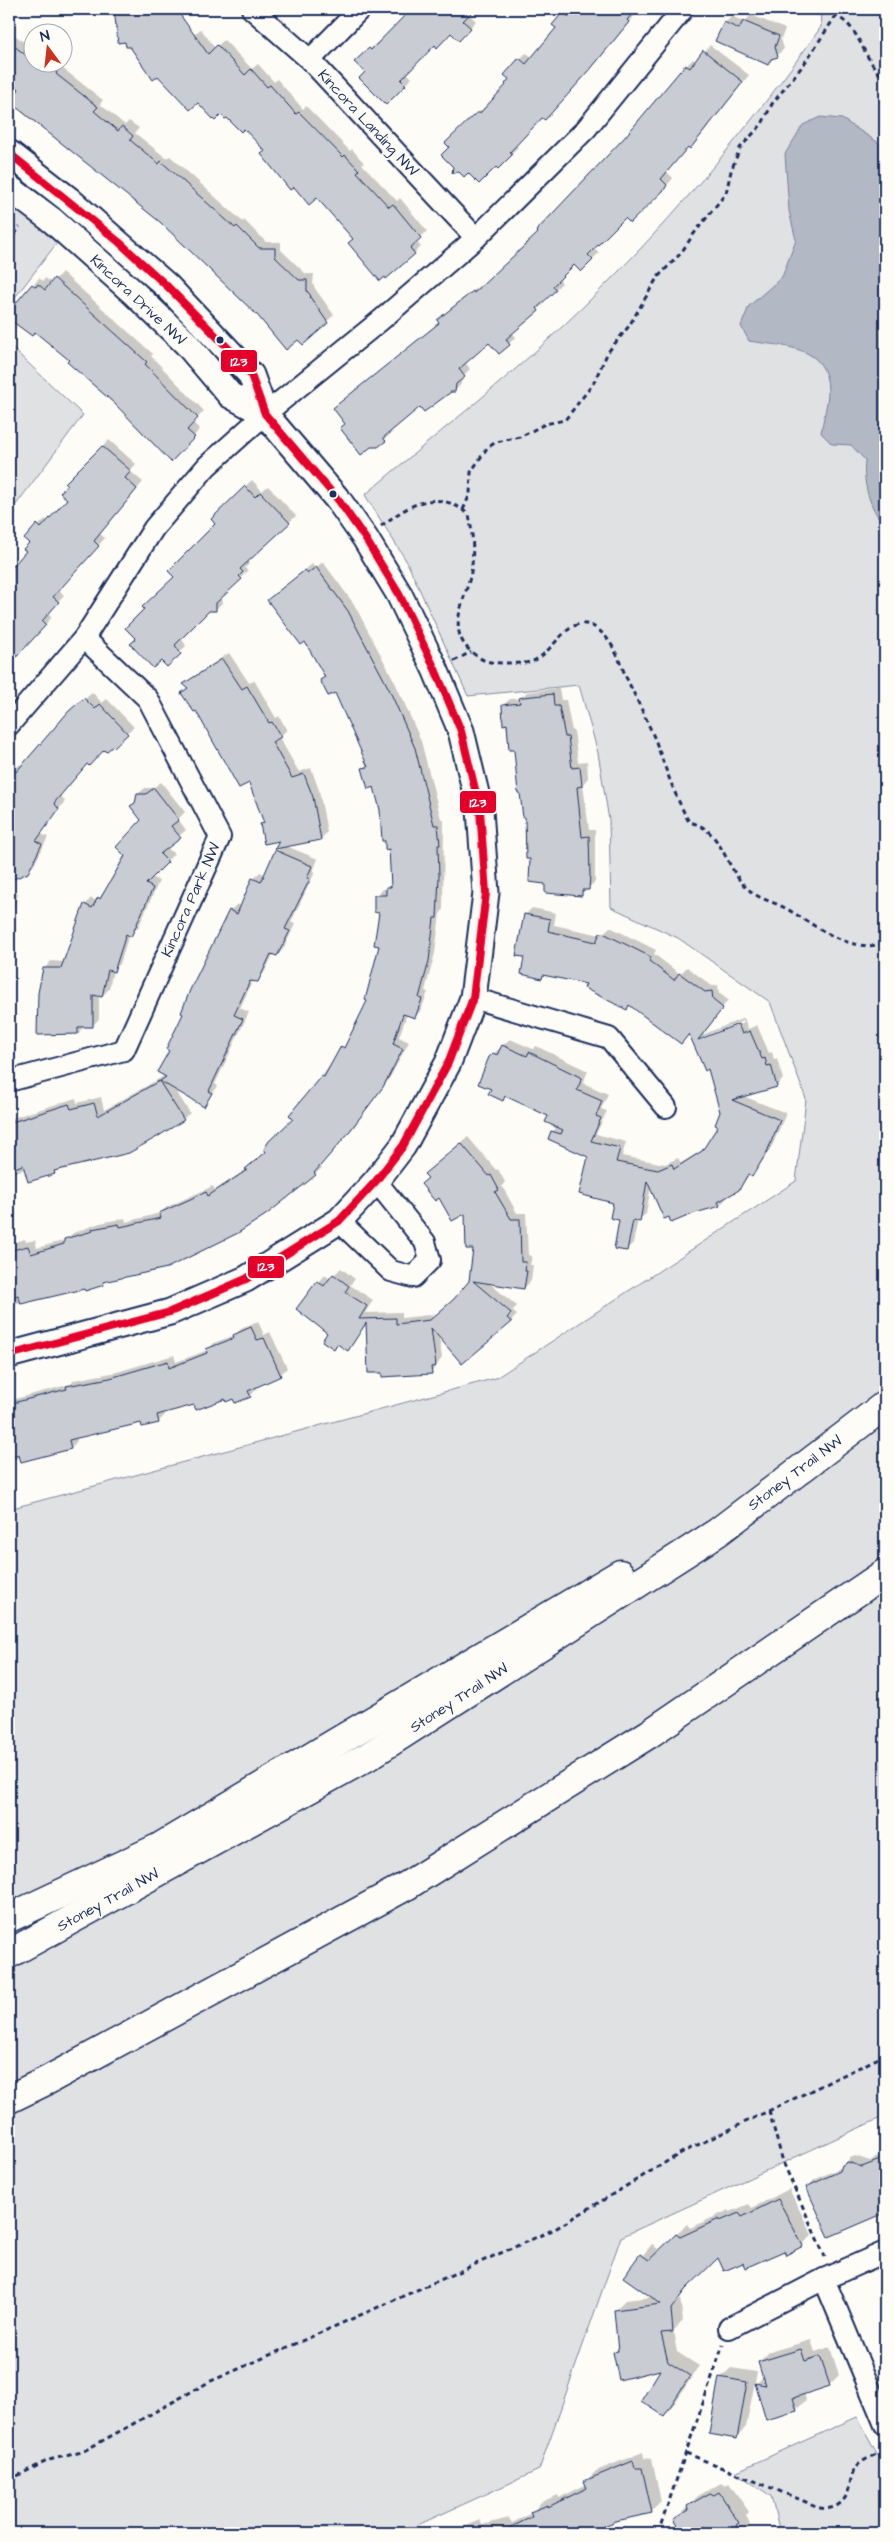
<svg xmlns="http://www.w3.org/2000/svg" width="894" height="2542" font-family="'Architects Daughter',sans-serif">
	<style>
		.green { fill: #e0e1e3; stroke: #7e88a0 }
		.water { fill: #b3b8c5; stroke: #76819c }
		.shadow { fill: #0003; fill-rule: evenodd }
		.building { fill: #c9ccd3; stroke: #1b2f5e }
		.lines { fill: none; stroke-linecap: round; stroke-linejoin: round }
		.minor-casing { stroke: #1b2f5e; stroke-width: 24 }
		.tertiary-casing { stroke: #1b2f5e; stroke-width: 29 }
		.motorway-casing { stroke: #1b2f5e; stroke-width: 31 }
		.path { stroke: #1b2f5e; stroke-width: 3; stroke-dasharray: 5 4; stroke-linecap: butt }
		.minor { stroke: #fdfcf7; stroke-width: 20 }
		.tertiary { stroke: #fdfcf7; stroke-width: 25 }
		.motorway { stroke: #fdfcf7; stroke-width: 28 }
		.bus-1-casing { stroke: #fdfcf7; stroke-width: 11 }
		.bus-1 { stroke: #e4002b; stroke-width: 8 }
		.bus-dot { fill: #1b2f5e; stroke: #fdfcf7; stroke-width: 2 }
		.labels { text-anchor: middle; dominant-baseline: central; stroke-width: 4; stroke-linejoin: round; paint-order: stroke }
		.street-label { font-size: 15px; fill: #1b2f5e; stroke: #fdfcf7 }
		.line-badge { stroke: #fdfcf7; stroke-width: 2 }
		.badge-label { font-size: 14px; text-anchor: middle; font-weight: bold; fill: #fff }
	</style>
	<rect width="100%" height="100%" fill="#fdfcf7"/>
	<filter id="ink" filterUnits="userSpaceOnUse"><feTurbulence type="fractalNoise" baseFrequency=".02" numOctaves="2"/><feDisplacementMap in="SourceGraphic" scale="10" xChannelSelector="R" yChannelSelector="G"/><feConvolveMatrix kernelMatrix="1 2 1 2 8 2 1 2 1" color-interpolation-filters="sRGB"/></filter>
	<g filter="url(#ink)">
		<g class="green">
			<path d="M820 9H885V2116L621 2237 539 2470 400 2533H9V1509L496 1378 796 1181 806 1099 770 1002 678 938 611 907 609 820 598 753 579 685 468 696 407 562 365 495C431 438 501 385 564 325 660 235 745 134 821 27Z"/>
			<path d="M9 201 57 243 9 305Z"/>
			<path d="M9 345 83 415 9 514Z"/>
			<path d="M857 2417 885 2468V2533H780L771 2496 735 2472Z"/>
		</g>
		<path class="water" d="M820 117 842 119 885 147V515L878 517C867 499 863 480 865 460L851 445 832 444 821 433C823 419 828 404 828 391 828 344 783 347 749 341L741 326 749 306 782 277 796 240 789 211 785 154 803 125Z"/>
		<g class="shadow">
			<path d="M103 9H180L184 41 201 29 215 48 224 40 252 69 258 64 274 82 277 79 303 109 306 106 350 151 352 149 364 163 362 164 397 201 400 198 427 231 416 241 421 247 414 253 354 239 317 197 244 127 198 101 115 10 103 11Z"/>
			<path d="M407 9H473L469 14 476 21 465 33 451 32 435 43 407 73 412 78 386 103 367 72 356 62 406 16 402 14Z"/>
			<path d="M568 9H636L632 13 635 15 596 63 551 112 543 117 516 145 518 147 498 167 450 147 447 143 508 85 510 79 505 74 526 53 533 57 558 28 554 25Z"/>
			<path d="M751 15 785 29 781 39 784 49 767 64 725 23 732 16 744 22Z"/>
			<path d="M9 22 14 25 9 31 32 48V62H60L63 65 61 67 103 100 100 104 125 125 129 121 139 128 135 133 166 158 170 156 243 222 244 220 266 242H281V250L306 274H314L313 284 316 290 334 315 303 343 259 315 161 221 9 102Z"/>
			<path d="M710 45 749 75 697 141 690 148 688 146 667 172 673 178 670 182 630 221 625 216 594 248 599 253 581 270 574 263 559 279 562 283 543 301 545 303 512 332 516 337 499 353 489 341 465 362 470 369 462 377 461 384 455 391 450 390 420 405 390 431 392 433 377 446 346 423 341 402 440 322 445 314 480 285 482 287 539 233 625 139 686 66 693 59 696 62Z"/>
			<path d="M62 272 153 354 151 356 204 411 193 423 200 429 171 461 151 442 153 440 69 362 71 360 35 331 32 334 9 316 39 278 43 281 45 278 52 283Z"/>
			<path d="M109 440 136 464 130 471 143 482 100 534 105 538 59 590 64 595 47 613 52 617 9 666V573L27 551 31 543 26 539 45 519 48 522 69 499 67 483Z"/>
			<path d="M252 480 262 491 268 486 296 516 246 562 249 564 245 568 248 571 222 596V603L216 609 208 610 181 637 186 646 167 665 137 639 176 577 238 493Z"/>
			<path d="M323 562 354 604 395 682 421 741 441 819H444L443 910 440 914 435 953 425 991 428 992 421 1010 415 1017 407 1014 399 1037 409 1042 389 1079 353 1128 319 1165 322 1168 315 1174 107 1280 103 1284 9 1305V1244L25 1239 26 1242 35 1240 37 1248 66 1240 73 1233 100 1223 125 1218 126 1222 160 1213 167 1207 213 1186 215 1190 247 1169 267 1151 295 1119 322 1076 349 1040 369 1000 381 945 380 911 376 896 382 889H387L392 882 390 848 375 786 364 768 368 764 336 691 322 680 326 676 306 640 268 600 312 564 315 568Z"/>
			<path d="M229 653 249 683 254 680 276 718 279 716 287 730 279 737 299 772 311 768 319 790 327 832 321 839 286 846 318 859 313 871 315 872 291 922 295 924 284 948 277 955 274 953 264 973 257 980H253L240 1008 249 1012 215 1084 218 1086 203 1105 174 1088 190 1113 183 1119 58 1169 54 1173 25 1169 9 1174V1119L76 1098 77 1103 101 1097 104 1110 166 1075 171 1050 230 911 237 904 242 907 253 879 260 872 266 875 280 847 281 839 262 824 265 822 249 781 183 693 188 687 185 684 192 678Z"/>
			<path d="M559 688 561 700H566L572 731H574L578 762 587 761 588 778 583 784 589 830H595V882L581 894 546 883 531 857 515 748 510 749 503 705 510 699 521 698 527 692Z"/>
			<path d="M92 692 102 703 107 699 134 727 87 763 60 795 65 801 41 834 48 837 34 865 27 872 9 880V804L14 798 9 794V776L20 764 23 766Z"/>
			<path d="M161 782 185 812 178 819 186 830 166 847 174 854 151 877 159 881 138 928 129 934 120 964 113 970 109 989 102 996 99 995V1019L93 1025H85L78 1033 45 968 51 961 65 962 85 905 91 898 97 901 105 891 143 820 136 802 138 794 145 788H153Z"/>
			<path d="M9 889 18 893 13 914 9 918Z"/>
			<path d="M532 908 556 913 554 925 601 935 610 927 656 950 654 954 680 974 687 967 712 986 718 985 719 993 728 1000 702 1035 744 1018 748 1029 757 1025 769 1053 772 1052 774 1060 777 1059 783 1079 777 1086 743 1096 786 1113 773 1144 758 1168 750 1174 738 1189 725 1197 726 1199 720 1205 694 1212 651 1186 646 1214 638 1220 633 1243 626 1250 614 1202 590 1156 552 1132 558 1126 550 1115 506 1095 502 1099 492 1089 490 1057 510 1039 533 1049 536 1046 588 1071 583 1083 608 1094 601 1109 607 1111 596 1134 626 1142 622 1156 665 1164 678 1158 681 1163 706 1148 720 1126 722 1112 708 1067 690 1033 681 1043 630 1005 627 1008 588 983 545 974 541 977 526 956 525 915ZM743 1021 744 1023 700 1040V1038Z"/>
			<path d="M468 1137 496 1170 498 1169 505 1182 502 1186 517 1213H526L528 1255 532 1256 530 1265H533L531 1281 524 1288 489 1283 517 1306 512 1311 517 1315 511 1321 439 1336 442 1358 431 1373 367 1323 348 1349 338 1343 334 1348 328 1333 297 1308 325 1275 330 1279 341 1268 355 1279 350 1285 373 1300 365 1313 402 1312V1318L437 1314 458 1296 470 1281 474 1247 466 1212 429 1177 432 1167Z"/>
			<path d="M258 1321 264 1335 270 1332 287 1368 280 1375 256 1386 257 1389 250 1396 225 1398 195 1403 164 1412 165 1415 158 1422 142 1421 76 1437 77 1441 71 1448 22 1461 21 1457 9 1460V1404L15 1399 71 1384 74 1380 117 1372 174 1355 176 1362 208 1350 214 1343 235 1335 241 1329Z"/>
			<path d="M885 2153V2210L830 2235 808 2187 814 2180 842 2167 850 2158 855 2156 870 2161Z"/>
			<path d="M789 2189 812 2235 802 2245 744 2261 718 2256 694 2279 680 2298 683 2321 673 2331 677 2352 699 2366 674 2404 664 2414 663 2368 614 2353 619 2348 615 2310 625 2300 652 2297 625 2277 652 2244 660 2251 687 2224 690 2228 729 2210 730 2212 749 2204 752 2208Z"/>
			<path d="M885 2315V2325L882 2318Z"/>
			<path d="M811 2340 815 2352 830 2347 839 2375 829 2385 804 2393 806 2400 796 2410 756 2384 764 2376 759 2362 769 2352Z"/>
			<path d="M731 2368 757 2372 746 2427 736 2437 720 2378Z"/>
			<path d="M643 2452 644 2458 652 2459 661 2502 651 2512 615 2520 594 2528 591 2533H451L480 2520 482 2525 509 2518 512 2523 532 2513 541 2502 558 2495 559 2498 587 2484 586 2481 596 2471Z"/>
			<path d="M721 2483 725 2486 729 2483 749 2512 746 2515 750 2524 748 2527 750 2533H683L676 2519 698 2496Z"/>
			<path d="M448 2529 450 2533H438Z"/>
		</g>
		<g class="building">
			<path d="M114 9H176L208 54 217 45 245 75 251 69 267 87 270 85 296 114 299 112 343 157 345 155 359 170 357 172 389 207 393 204 421 238 410 248 415 254 386 279 385 277 380 281 348 243 353 239 317 198 309 205 294 187 290 190 261 154 265 151 244 129 241 132 227 118 225 119 221 115 215 121 198 103 190 110 158 76 153 80 130 47H126L125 42 118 43Z"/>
			<path d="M411 9H475L463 21 471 28 459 41 451 33 437 48 435 45 401 80 406 85 386 105 359 78 365 72 354 62 369 48 371 50Z"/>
			<path d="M576 9H636L627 20 629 22 589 71 545 120 542 118 510 152 512 155 498 169 496 167 479 184 468 173 464 177 459 172 452 173 453 167 441 155 449 147 445 143 476 113H480L506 85 505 84 509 79 504 75 519 58 526 64 556 28 552 25 563 12 569 17Z"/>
			<path d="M743 21 779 36 775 47 778 57 771 59 768 65 715 41 724 22 739 29Z"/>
			<path d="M9 42 32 60V62H45L57 72 56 74 98 107 94 111 118 131 122 126 133 136 130 140 159 164 161 161 163 163 235 228 237 226 259 248H275V257L299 280H307V291L311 296 310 297 328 323 303 345 298 340 286 350 258 316 160 222 10 102 19 89 9 81Z"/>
			<path d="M703 50 743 82 690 149 688 147 661 179 667 185 664 190 630 223 625 218 588 255 593 260 581 272 574 265 553 286 556 290 537 308 539 311 506 339 510 345 499 354 489 343 459 369 465 377 456 384 455 392H451L424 412 420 407 383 438 386 441 378 447H371L361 455 340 428 345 424 333 408 439 323 437 320 473 291 474 293 538 233 536 231 624 138 685 65 690 68Z"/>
			<path d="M54 278 147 362 145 364 198 418 187 430 195 437 171 462 115 404 67 362 69 360 35 332 32 336 9 319V311L32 284 36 287 38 284 45 290Z"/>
			<path d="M102 446 131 471 125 478 137 489 94 541 99 546 53 597 59 602 42 621 46 625 9 665V571L26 551 23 549 29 543 24 539 37 524 41 528 67 499 60 493 67 485 65 483Z"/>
			<path d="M245 486 255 497 260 492 290 523 240 569 243 572 239 576 242 579 216 603V611H209L175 645 181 654 167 667 161 661 153 668 130 644 136 639 125 628 144 609 142 607 174 577 168 571 215 524 211 519Z"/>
			<path d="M316 567 348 611 389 689 415 748 434 825H438L440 845H438L439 876 437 918H434L429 961 419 998 422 999 415 1018 403 1014 393 1044 403 1049 383 1087 346 1136 314 1173 316 1175 267 1214 238 1233 167 1268 103 1282 104 1285 85 1291 84 1289 21 1304 18 1295 13 1297 9 1280V1251L28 1246 31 1254 64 1244V1239L93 1231 92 1229 119 1224 120 1227 161 1218 159 1213 206 1192 208 1196 247 1170 245 1169 266 1152 264 1149 269 1141 293 1119 289 1115 321 1076 324 1077 341 1046 344 1048 367 1001 365 1000 379 946 374 945 379 913 374 912V895H386V887H391L389 849 385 850V841H382L380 810 374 787 368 789 362 768 368 767 335 693 328 696 320 680 325 677 305 642 301 645 267 600 305 570 308 573Z"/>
			<path d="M222 659 242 689 247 686 269 723 272 722 281 737 272 742 292 778 304 774 313 797 321 840 275 849 279 841 264 844 260 824 264 823 249 783 239 788 196 711 194 712 181 693 188 688 183 684Z"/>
			<path d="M553 694 554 706H559L565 737H568L572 768 580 767 582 786 577 787 582 837 589 836 590 875 589 890H582V896L545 893V884L529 882 530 859H526L525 818H523L520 793H518L514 750H509L507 724 503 725 502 705 520 703 519 698 523 697Z"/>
			<path d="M84 698 95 709 100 704 128 734 114 747 113 746 106 752 104 750 89 766 87 764 54 803 59 809 36 841 42 844 28 873 9 881V767L16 772 69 711Z"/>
			<path d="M154 788 179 820 171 826 181 838 160 854 168 862 146 884 153 888 131 937 126 934 114 972 108 970 102 997 93 995V1027H78V1034L37 1035 38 993 43 968H61L84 904 92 908 98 897 100 899 125 856 116 847 141 820 130 806 135 803 137 794H146Z"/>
			<path d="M275 850 312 866 307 878 310 879 285 929 290 931 277 956 271 954 258 982 250 981 234 1015 243 1019 209 1091 212 1093 204 1107 160 1081 166 1077 157 1072 169 1051 166 1049 183 1014 181 1013 190 990 229 910 237 914 252 878 261 882Z"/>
			<path d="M524 914 550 919 548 931 596 942 600 933H603L651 957 649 961 674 980 679 973 705 992 712 991 713 1000 723 1008 698 1040 738 1024 742 1034 750 1031 762 1059 765 1058 767 1066 771 1065 777 1087 732 1100 780 1120 767 1152 752 1177 748 1174 739 1190 718 1202 720 1206 695 1213 671 1223 669 1217 664 1219 647 1181 640 1222 633 1220 627 1251 614 1249 619 1220 610 1218 613 1203 579 1194 588 1157 548 1139 551 1131 561 1134 563 1130 545 1122 548 1116 505 1096 503 1101 488 1094 491 1089 478 1084 489 1057 493 1053 497 1055 502 1045 527 1056 529 1052 582 1078 577 1090 602 1101 596 1116 601 1118 591 1141 620 1148 616 1162 658 1170 672 1164 674 1169 702 1151 718 1126 715 1125 720 1112 708 1069 705 1071 689 1034 681 1044 629 1005 627 1010 584 988 586 984 543 975 542 979 521 974 524 957 516 956Z"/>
			<path d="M159 1081 184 1120 157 1137 129 1153 54 1171 55 1174 28 1182 23 1165 9 1170V1123L69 1104 71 1109 94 1103 98 1116Z"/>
			<path d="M461 1143 489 1176 491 1175 499 1190 495 1192 511 1219H520L521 1262H526L525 1271H527L524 1289 473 1281 511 1313 507 1318 512 1322 462 1364 431 1328 436 1366 431 1367 432 1374 382 1377V1373H368L366 1323 348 1351 337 1344 334 1349 322 1341 327 1333 296 1309 317 1281 324 1286 333 1274 349 1286 345 1292 367 1306 359 1319 396 1318V1324L430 1320 454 1299 469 1281 473 1249H466L465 1214 452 1221 439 1198 435 1201 421 1184 428 1178 424 1174Z"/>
			<path d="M251 1327 257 1340 264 1338 281 1376 248 1391 251 1397 235 1403 233 1399 226 1402 225 1399 196 1410 194 1405 157 1415 159 1423 142 1427 141 1423 69 1440 71 1449 21 1462 19 1455 9 1458V1404L67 1389 66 1386 110 1378 168 1361 169 1368 207 1353 206 1349 234 1338 233 1335Z"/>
			<path d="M885 2158V2213L829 2237 806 2187 840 2171 842 2165 848 2162 862 2167Z"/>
			<path d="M778 2199 803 2246 786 2255 784 2251 745 2268 743 2263 724 2271 718 2258 685 2290 671 2309 673 2332 661 2333 668 2362 690 2376 664 2416 641 2401 660 2370 619 2380 613 2352 618 2351 614 2310 661 2304 623 2277 640 2254 649 2260 676 2234 680 2237 719 2219 720 2221 739 2213 742 2217Z"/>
			<path d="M801 2349 805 2361 820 2356 830 2386 793 2398 797 2411 766 2420 755 2383 765 2385 758 2362Z"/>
			<path d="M719 2377 747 2382 737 2439 709 2434Z"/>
			<path d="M633 2461 635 2468H642L652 2513 616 2521 588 2533H499L532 2517 530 2512 548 2505V2507L587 2488 584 2481Z"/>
			<path d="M719 2492 739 2523 736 2525 740 2533H682L674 2519 688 2510 687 2506 710 2493 714 2495Z"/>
		</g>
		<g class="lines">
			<g class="minor-casing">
				<g id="minor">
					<path d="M252 9 310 60 476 238"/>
					<path d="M310 60 360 9"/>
					<path d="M9 725 84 638 154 528 207 466 265 414 381 320 476 238 586 129 683 9"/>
					<path d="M473 998 609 1038 666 1107"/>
					<path d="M9 1081 124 1050 220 837 148 699 84 638"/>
					<path d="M339 1221 391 1271 413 1277 430 1260 425 1242 376 1181"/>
					<path d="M885 2252 824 2279 885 2425"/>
					<path d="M729 2328 824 2279"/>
				</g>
			</g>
			<g class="tertiary-casing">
				<g id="tertiary">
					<path d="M9 153 68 199 168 287 251 375 265 414"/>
					<path d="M9 188 53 221 135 294 186 343 230 395 265 414 339 501 365 538 399 594 435 669 461 731 480 810 486 893 473 998 448 1063 403 1146 376 1181 339 1221 246 1279 170 1312 9 1355"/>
				</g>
			</g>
			<g class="motorway-casing">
				<g id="motorway">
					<path d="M9 1918 158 1848 620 1574"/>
					<path d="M9 1954 367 1757 718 1532 885 1405"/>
					<path d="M9 2099 48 2080 408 1885 649 1734 885 1573"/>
				</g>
			</g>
			<g class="path">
				<path d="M807 9C864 13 853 48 885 80"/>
				<path d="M9 242 20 227"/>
				<path d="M463 510 470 494 471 472 487 448 496 442 520 437 545 424 565 420 593 384 608 352 629 326 657 278 681 253 693 235 726 193 731 171 740 148 762 124 772 104 804 64 837 14"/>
				<path d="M381 526C410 504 437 487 469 515 473 534 474 553 471 572 465 604 442 633 478 657 487 663 496 663 507 663 515 663 525 664 533 661 555 652 570 609 597 629 613 640 619 660 626 677 636 698 647 720 656 742 666 770 675 796 689 822 720 828 724 862 742 883 758 901 769 899 787 909 815 925 851 955 885 943"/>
				<path d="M454 661 471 652"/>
				<path d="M769 2111 783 2162 825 2257"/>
				<path d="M686 2453 806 2502C821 2512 840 2512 848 2492 851 2483 850 2474 857 2466 864 2459 876 2454 885 2451"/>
				<path d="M9 2480 49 2460 82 2452 209 2382 555 2229 681 2153 885 2055"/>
				<path d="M658 2533 723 2345"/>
			</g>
			<use href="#minor" class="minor"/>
			<use href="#tertiary" class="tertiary"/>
			<use href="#motorway" class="motorway"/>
			<g class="bus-1-casing">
				<path id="bus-1" d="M9 153 119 242 168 287 229 349 251 375 265 414 339 501 365 538 399 594 435 669 461 731 480 810 486 893 473 998 448 1063 403 1146 376 1181 339 1221 246 1279 170 1312 9 1355"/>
			</g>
			<use href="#bus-1" class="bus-1"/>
		</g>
	</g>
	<g class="bus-dot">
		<circle cx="220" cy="340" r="4.5"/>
		<circle cx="333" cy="494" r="4.5"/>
	</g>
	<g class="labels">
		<g class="street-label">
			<text transform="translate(368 123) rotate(47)">Kincora Landing NW</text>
			<text transform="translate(138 300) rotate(43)">Kincora Drive NW</text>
			<text transform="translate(191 900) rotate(-66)">Kincora Park NW</text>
			<text transform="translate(795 1473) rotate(-37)">Stoney Trail NW</text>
			<text transform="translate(459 1698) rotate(-33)">Stoney Trail NW</text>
			<text transform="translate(108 1900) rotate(-29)">Stoney Trail NW</text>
		</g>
	</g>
	<g class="line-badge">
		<rect x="220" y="349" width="38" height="24" rx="5" fill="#e4002b"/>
		<rect x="459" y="790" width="38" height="24" rx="5" fill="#e4002b"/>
		<rect x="247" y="1255" width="38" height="24" rx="5" fill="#e4002b"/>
	</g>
	<g class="badge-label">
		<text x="239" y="366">123</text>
		<text x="478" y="807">123</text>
		<text x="266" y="1271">123</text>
	</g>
	<rect width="894" height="2542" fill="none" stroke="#fdfcf7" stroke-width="30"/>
	<rect x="15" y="15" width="864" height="2512" fill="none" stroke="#1b2f5e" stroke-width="2" filter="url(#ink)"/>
	<g transform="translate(48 48) rotate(345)"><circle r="24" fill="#fdfcf7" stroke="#a3aaba"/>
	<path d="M0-4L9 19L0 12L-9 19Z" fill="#c8321e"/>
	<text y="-8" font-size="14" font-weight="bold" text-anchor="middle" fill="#1b2f5e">N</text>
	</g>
</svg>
